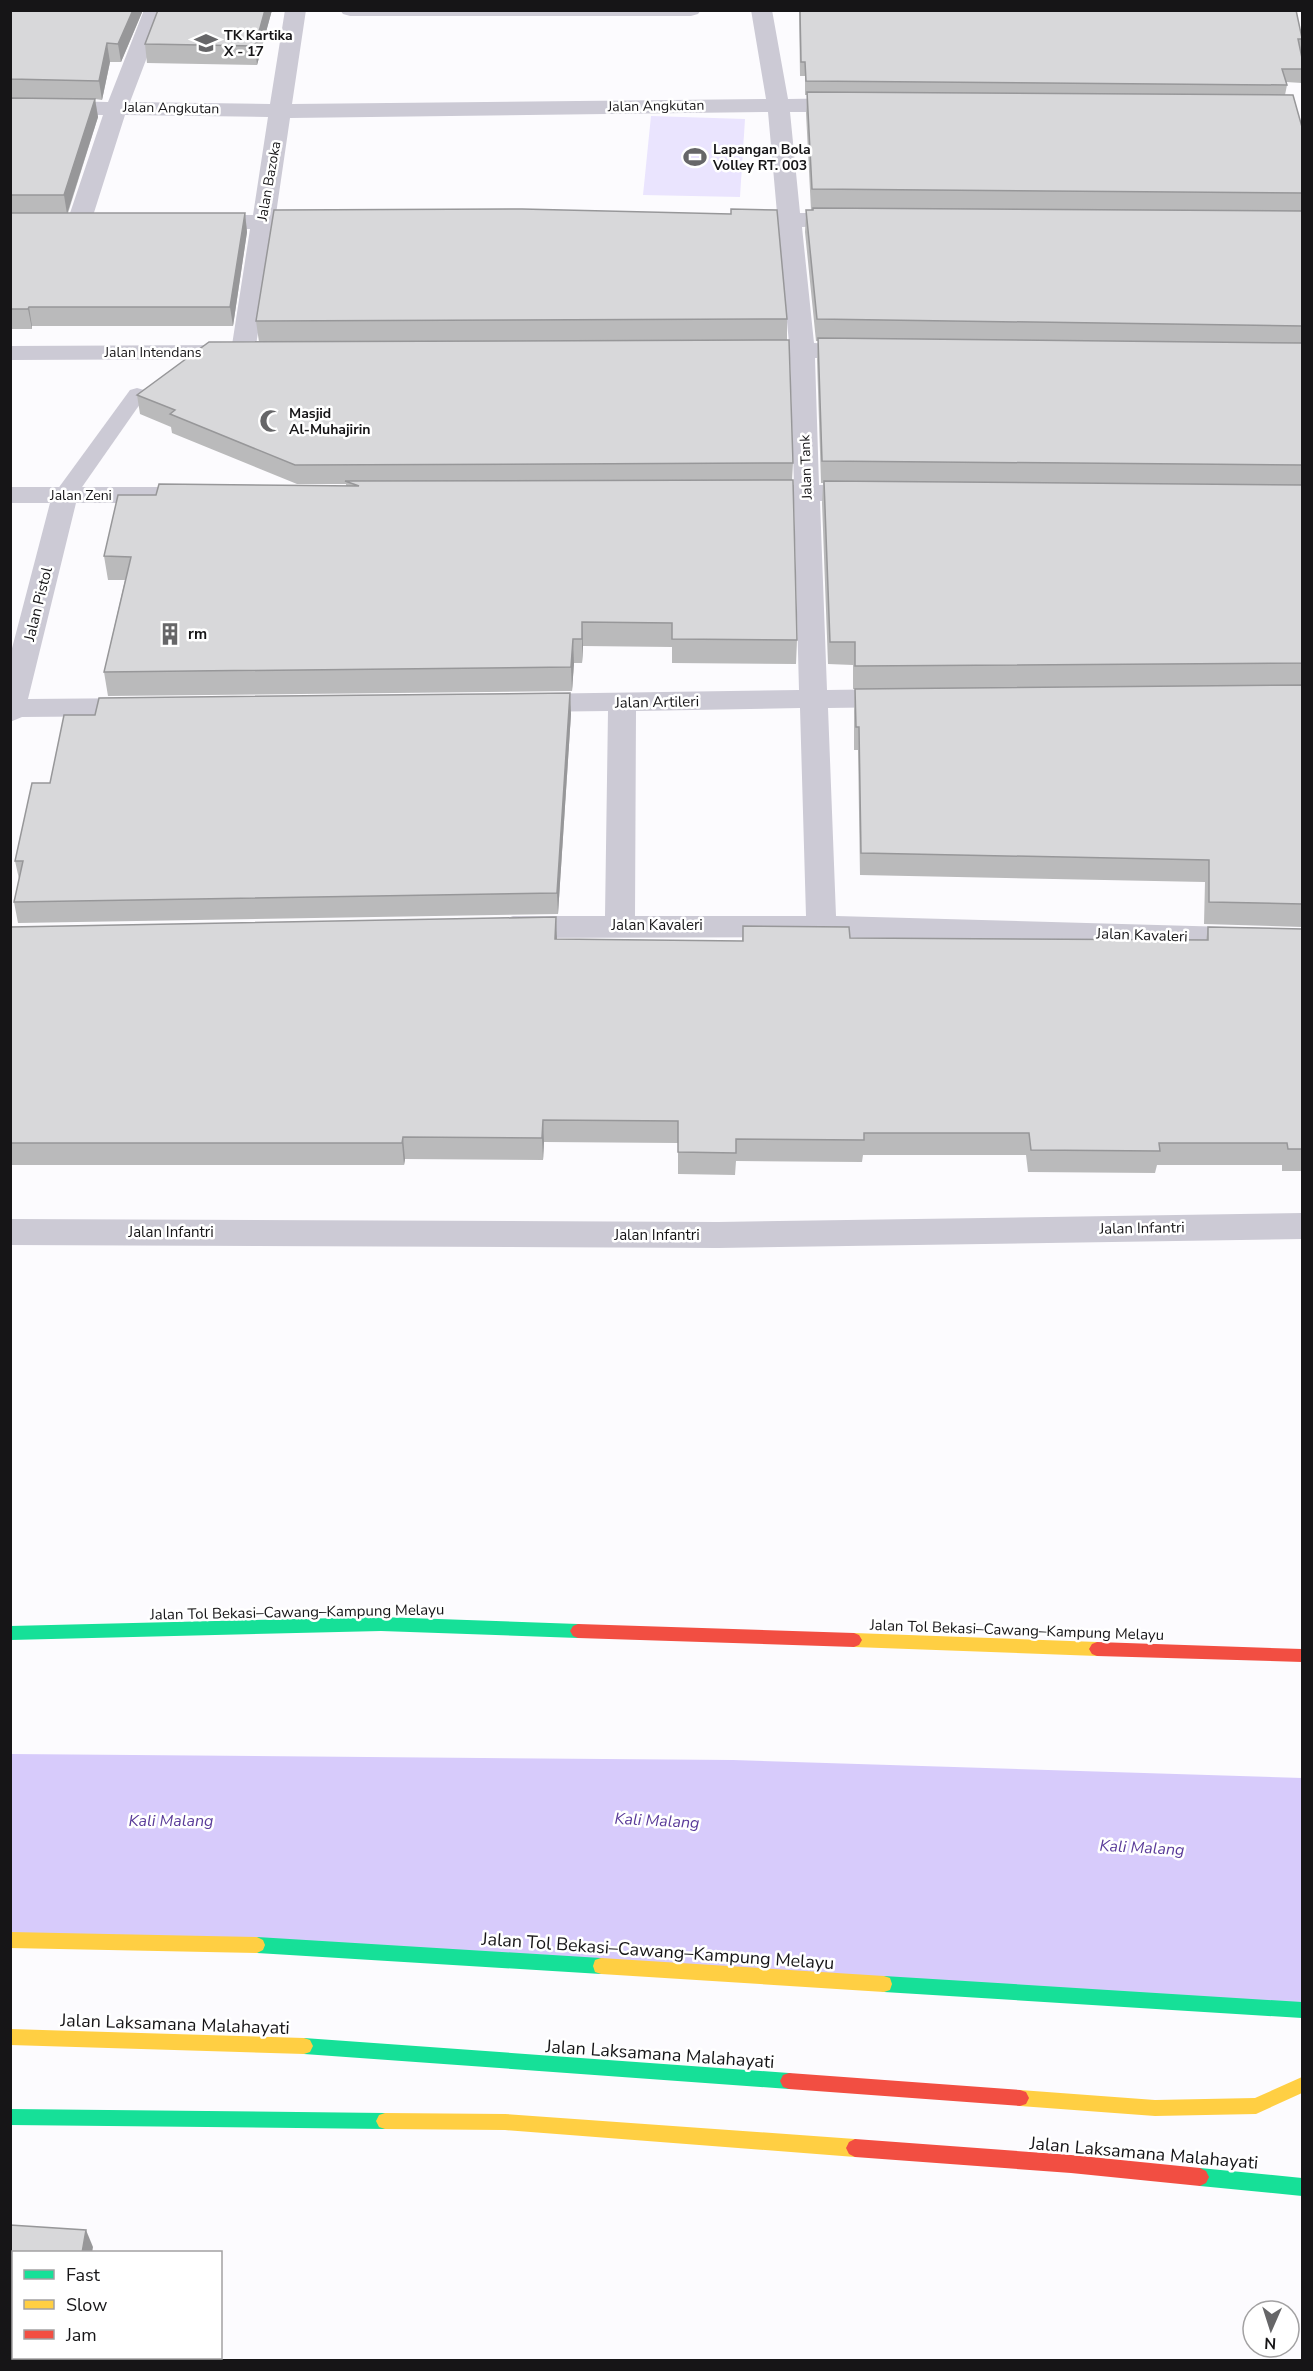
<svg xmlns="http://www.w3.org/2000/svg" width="1313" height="2371" font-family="'Nunito Sans',sans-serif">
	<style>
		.green { fill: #eae4fe }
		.water { fill: #d7cbfb }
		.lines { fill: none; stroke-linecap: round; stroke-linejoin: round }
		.lane { fill: #cccad5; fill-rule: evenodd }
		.street { fill: #cccad5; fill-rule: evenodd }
		.fast { fill: #16e098; fill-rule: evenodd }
		.slow { fill: #ffcf43; fill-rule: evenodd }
		.jam { fill: #f24e42; fill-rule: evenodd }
		.wall { fill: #bababb }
		.shaded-wall { fill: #979799 }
		.building { fill: #d8d8da; stroke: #979799; stroke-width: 1.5 }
		.labels { text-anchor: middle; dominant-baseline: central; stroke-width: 5; stroke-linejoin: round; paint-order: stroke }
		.far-poi-label { font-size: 14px; font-weight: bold; fill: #161517; stroke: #fff; text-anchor: start }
		.far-street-label { font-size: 14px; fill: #161517; stroke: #fff }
		.street-label { font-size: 15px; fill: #161517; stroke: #fff }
		.poi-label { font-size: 15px; font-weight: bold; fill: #161517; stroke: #fff; text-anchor: start }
		.water-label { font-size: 16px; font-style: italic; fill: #5a3b99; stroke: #fff }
		.near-street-label { font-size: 18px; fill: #161517; stroke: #fff }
	</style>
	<rect width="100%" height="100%" fill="#fcfbfe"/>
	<path class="green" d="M651 116 745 119 740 197 643 195Z"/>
	<path class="water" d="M11 1754 733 1760 1302 1778V2010L226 1943 11 1940Z"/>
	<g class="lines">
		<path class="lane" d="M137 388 144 390 147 394 73 500 65 501 57 500 54 495 57 490 130 390Z"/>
		<g class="street">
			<path d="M144 10H165L130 102 270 104 285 10H306L292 104 766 99 751 10H772L788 99 851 98 859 100 862 105 859 110 851 112H790L800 213H851L859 215 863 220 859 225 802 227 814 343 872 346 875 351 872 356 863 358H815L819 485H869L878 487 882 493 878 499 869 501H820L827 690 899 689 909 692 913 698 909 704 899 707 828 708 836 916 1302 929V950L821 937 513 938 502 934 498 927 502 920 513 916H605L608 711 527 712 517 709 513 703 517 697 527 694 799 690 794 501H749L740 499 736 493 740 487 749 485H794L790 358 734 355 731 350 734 345 743 343H789L778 227 726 225 722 220 726 215 777 213 768 112 290 118 276 214 325 216 329 221 325 226 274 228 255 352 252 357 243 359 10 360V346L232 345 250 229H200L192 227 188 222 192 217 200 215H253L268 117 125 115 91 222 87 227 79 229 71 227 67 222 103 115 10 114V100L108 102ZM800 708 806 916H635L636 711Z"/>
			<path d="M340 10H701L698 14 691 16H350L343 14Z"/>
			<path d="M10 487H200L209 489 213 495 209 501 200 503H76L28 699 143 698 153 701 157 707 153 713 143 716 22 717 10 722V656L50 503H10Z"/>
			<path d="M1302 1213V1239L718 1248 10 1245V1219L718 1222Z"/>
		</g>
		<g class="fast">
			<path d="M381 1617 578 1624 583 1626 586 1631 583 1636 578 1638 381 1631 10 1640V1626Z"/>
			<path d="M257 1937 601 1958 607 1960 609 1966 607 1972 601 1974 257 1953 251 1950 249 1945 251 1940Z"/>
			<path d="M884 1976 1302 2002V2018L884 1992 878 1990 876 1984 878 1978Z"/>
			<path d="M304 2038 789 2073 795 2075 798 2081 795 2087 789 2089 304 2054 298 2052 295 2046 298 2040Z"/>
			<path d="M10 2109 385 2113 391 2115 394 2121 391 2127 385 2129 10 2125Z"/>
			<path d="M1200 2168 1302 2178V2196L1200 2186 1194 2183 1191 2177 1194 2171Z"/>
		</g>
		<g class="slow">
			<path d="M854 1633 1097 1642 1102 1644 1105 1649 1102 1654 1097 1656 854 1647 849 1645 846 1640 849 1635Z"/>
			<path d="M10 1932 257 1937 263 1940 265 1945 263 1950 257 1953 10 1948Z"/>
			<path d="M601 1958 884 1976 890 1978 892 1984 890 1990 884 1992 601 1974 595 1972 593 1966 595 1960Z"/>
			<path d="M10 2029 304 2038 310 2040 313 2046 310 2052 304 2054 10 2045Z"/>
			<path d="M1302 2077V2093L1256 2114 1155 2116 1020 2106 1014 2104 1011 2098 1014 2092 1020 2090 1155 2100 1255 2098Z"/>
			<path d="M385 2113 505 2114 855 2139 861 2142 864 2148 861 2154 855 2157 505 2130 385 2129 379 2127 376 2121 379 2115Z"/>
		</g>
		<g class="jam">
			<path d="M578 1624 854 1633 859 1635 862 1640 859 1645 854 1647 578 1638 573 1636 570 1631 573 1626Z"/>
			<path d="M1097 1642 1302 1649V1662L1097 1656 1092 1654 1089 1649 1092 1644Z"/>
			<path d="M789 2073 1020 2090 1026 2092 1029 2098 1026 2104 1020 2106 789 2089 783 2087 780 2081 783 2075Z"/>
			<path d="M855 2139 1071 2155 1200 2168 1206 2171 1209 2177 1206 2183 1200 2186 1071 2173 855 2157 849 2154 846 2148 849 2142Z"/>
		</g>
	</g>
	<g class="wall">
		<path d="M10 10H143L121 62H110L102 100 95 99 98 117 68 213H245L247 232 233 326H32V329H10Z"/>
		<path d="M272 10 257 65 147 63 145 44Z"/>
		<path d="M799 10H1296L1302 38 1301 51 1302 58V83L1286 82 1287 85 1285 95 1302 127V927L1204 924 1205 882 860 875 858 750H854V711L855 689 1302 685 853 689V665L828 664 822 503 823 483H821L817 360 818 341H816L805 232 806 210H811L806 113 807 95H805V76H800Z"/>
		<path d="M787 319V340L793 463 792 480 797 640 796 664 672 663V647L583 646 582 663H574L572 691 108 696 104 672 125 580H108L104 556 156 495 346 486V484H297L172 433 171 427 140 414 137 395 259 342 256 321Z"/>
		<path d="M570 693 571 714 558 914 18 923 14 902 19 879 15 861 50 783 95 715Z"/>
		<path d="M743 926 850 938 1206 940 1208 927 1302 929V1171H1282V1165H1157L1155 1173 1028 1172 1026 1155H863L862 1162 736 1161 735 1175 678 1174V1143L544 1142 543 1160 405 1159 404 1165H10V927L557 939 742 941Z"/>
	</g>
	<g class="shaded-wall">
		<path d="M133 10H143L121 62 118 44Z"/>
		<path d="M265 10H272L257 65 255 46Z"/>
		<path d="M107 43 110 62 102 100 99 81Z"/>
		<path d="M95 99 98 117 67 214 64 195Z"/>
		<path d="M245 213 247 232 233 326 230 307Z"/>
		<path d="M29 307 32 326V329L28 309Z"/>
		<path d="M582 622 583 646 582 663Z"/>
		<path d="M573 639 574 663 572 691 571 667Z"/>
		<path d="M570 693 571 714 558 914 557 893Z"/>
		<path d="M556 917 557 939H555Z"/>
		<path d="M543 1120 544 1142 543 1160 542 1138Z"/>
		<path d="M403 1137 405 1159 404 1165 402 1143Z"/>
		<path d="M86 2230 93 2247 92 2253H82Z"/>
		<path d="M62 2358H72L71 2361H61Z"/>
	</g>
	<g class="building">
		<path d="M10 10H133L118 44 107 43 99 81 10 79Z"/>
		<path d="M158 10H265L255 46 145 44Z"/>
		<path d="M800 10H1296L1302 38V39H1298L1302 58V69H1282L1287 85 806 81 805 62H801Z"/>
		<path d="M807 92 1293 95 1302 127V193L812 189Z"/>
		<path d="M10 98 95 99 64 195H10Z"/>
		<path d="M813 208 1302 211V326L817 319 806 210H813Z"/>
		<path d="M522 209 731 214V209L777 210 787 319 256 321 274 210Z"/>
		<path d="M10 213H245L230 307H29L28 309H10Z"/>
		<path d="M818 338 1302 343V465L822 461Z"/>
		<path d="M789 340 793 463 295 465 170 414 175 410 137 395 209 342Z"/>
		<path d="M793 480 797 640 672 639V623L582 622V639H573L571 667 104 672 131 557 104 556 118 495H156L159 484 359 486 345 481Z"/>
		<path d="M824 481 1302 485V663L855 666V642H830Z"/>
		<path d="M1302 685V904L1209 902V860L861 853 859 727H856L855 689Z"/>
		<path d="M570 693 557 893 14 902 23 861H15L32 783H50L64 715H95L99 698Z"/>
		<path d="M556 917 555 939 743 941V926L849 927 850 938 1208 940V927L1302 929V1149H1288L1287 1143H1159L1160 1151 1031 1150 1029 1133H864V1140L736 1139V1153L678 1152V1121L543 1120 542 1138 403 1137 402 1143H10V927Z"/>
		<path d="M10 2225 86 2230 82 2253H14V2358H62L61 2361H10Z"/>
	</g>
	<defs>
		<g id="school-bare" transform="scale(1.8)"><path d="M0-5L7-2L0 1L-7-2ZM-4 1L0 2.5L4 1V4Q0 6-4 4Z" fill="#666668" stroke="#fff" stroke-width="2.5" paint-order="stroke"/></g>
		<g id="stadium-bare" transform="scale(1.8)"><path d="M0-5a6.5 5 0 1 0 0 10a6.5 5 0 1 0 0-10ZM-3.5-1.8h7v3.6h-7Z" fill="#666668" stroke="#fff" stroke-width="2.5" paint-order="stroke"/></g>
		<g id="mosque-bare" transform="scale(1.8)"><path d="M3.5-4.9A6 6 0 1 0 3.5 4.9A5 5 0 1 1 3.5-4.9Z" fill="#666668" stroke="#fff" stroke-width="2.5" paint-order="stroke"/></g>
		<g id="building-bare" transform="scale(1.8)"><path d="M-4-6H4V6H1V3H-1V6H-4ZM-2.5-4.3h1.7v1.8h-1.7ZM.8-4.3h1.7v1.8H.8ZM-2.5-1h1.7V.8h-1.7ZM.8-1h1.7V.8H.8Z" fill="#666668" stroke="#fff" stroke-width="2.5" paint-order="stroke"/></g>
	</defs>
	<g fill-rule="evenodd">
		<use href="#school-bare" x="206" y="43"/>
		<use href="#stadium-bare" x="695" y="157"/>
		<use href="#mosque-bare" x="271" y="421"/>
		<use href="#building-bare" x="170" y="634"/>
	</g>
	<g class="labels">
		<g class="far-poi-label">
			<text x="224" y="35">TK Kartika<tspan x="224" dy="16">X - 17</tspan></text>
			<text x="713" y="149">Lapangan Bola<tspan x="713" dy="16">Volley RT. 003</tspan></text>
			<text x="289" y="413">Masjid<tspan x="289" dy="16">Al-Muhajirin</tspan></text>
		</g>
		<g class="far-street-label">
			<text transform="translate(656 106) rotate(-1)">Jalan Angkutan</text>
			<text transform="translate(171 108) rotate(1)">Jalan Angkutan</text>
			<text transform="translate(269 181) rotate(-80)">Jalan Bazoka</text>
			<text x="153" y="352">Jalan Intendans</text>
			<text transform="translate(806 467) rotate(-92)">Jalan Tank</text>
			<text x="81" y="495">Jalan Zeni</text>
		</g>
		<g class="street-label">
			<text transform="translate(38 604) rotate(-76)">Jalan Pistol</text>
			<text transform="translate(657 702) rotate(-1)">Jalan Artileri</text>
			<text x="657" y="925">Jalan Kavaleri</text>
			<text transform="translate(1142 935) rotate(2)">Jalan Kavaleri</text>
			<text transform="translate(1142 1228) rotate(-1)">Jalan Infantri</text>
			<text x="171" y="1232">Jalan Infantri</text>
			<text x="657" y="1235">Jalan Infantri</text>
			<text transform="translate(297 1612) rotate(-1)">Jalan Tol Bekasi–Cawang–Kampung Melayu</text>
			<text transform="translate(1017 1630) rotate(2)">Jalan Tol Bekasi–Cawang–Kampung Melayu</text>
		</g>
		<g class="poi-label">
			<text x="188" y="634">rm</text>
		</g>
		<g class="water-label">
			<text x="171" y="1821">Kali Malang</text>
			<text transform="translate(657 1821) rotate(3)">Kali Malang</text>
			<text transform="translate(1142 1848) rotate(3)">Kali Malang</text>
		</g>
		<g class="near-street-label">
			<text transform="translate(658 1951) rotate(4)">Jalan Tol Bekasi–Cawang–Kampung Melayu</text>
			<text transform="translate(175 2024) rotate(2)">Jalan Laksamana Malahayati</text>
			<text transform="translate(660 2054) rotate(4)">Jalan Laksamana Malahayati</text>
			<text transform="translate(1144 2153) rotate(5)">Jalan Laksamana Malahayati</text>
		</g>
	</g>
	<rect width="1313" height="2371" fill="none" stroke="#161517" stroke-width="24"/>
	<rect x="12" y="2251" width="210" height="108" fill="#ffffff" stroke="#a2a1a2" stroke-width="1.5"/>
	<rect x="24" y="2270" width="30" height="9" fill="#16e098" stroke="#a2a1a2" stroke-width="1.5"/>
	<text x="66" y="2281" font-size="18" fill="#161517">Fast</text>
	<rect x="24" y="2300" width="30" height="9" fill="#ffcf43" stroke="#a2a1a2" stroke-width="1.5"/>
	<text x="66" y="2311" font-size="18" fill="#161517">Slow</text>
	<rect x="24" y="2330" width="30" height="9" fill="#f24e42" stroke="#a2a1a2" stroke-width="1.5"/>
	<text x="66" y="2341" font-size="18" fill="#161517">Jam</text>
	<g transform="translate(1271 2329) rotate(183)"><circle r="28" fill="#ffffff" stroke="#a2a1a2" stroke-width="1.5"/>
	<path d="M0-4.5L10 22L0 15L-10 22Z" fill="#666668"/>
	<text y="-9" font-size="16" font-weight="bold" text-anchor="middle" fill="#161517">N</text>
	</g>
</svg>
